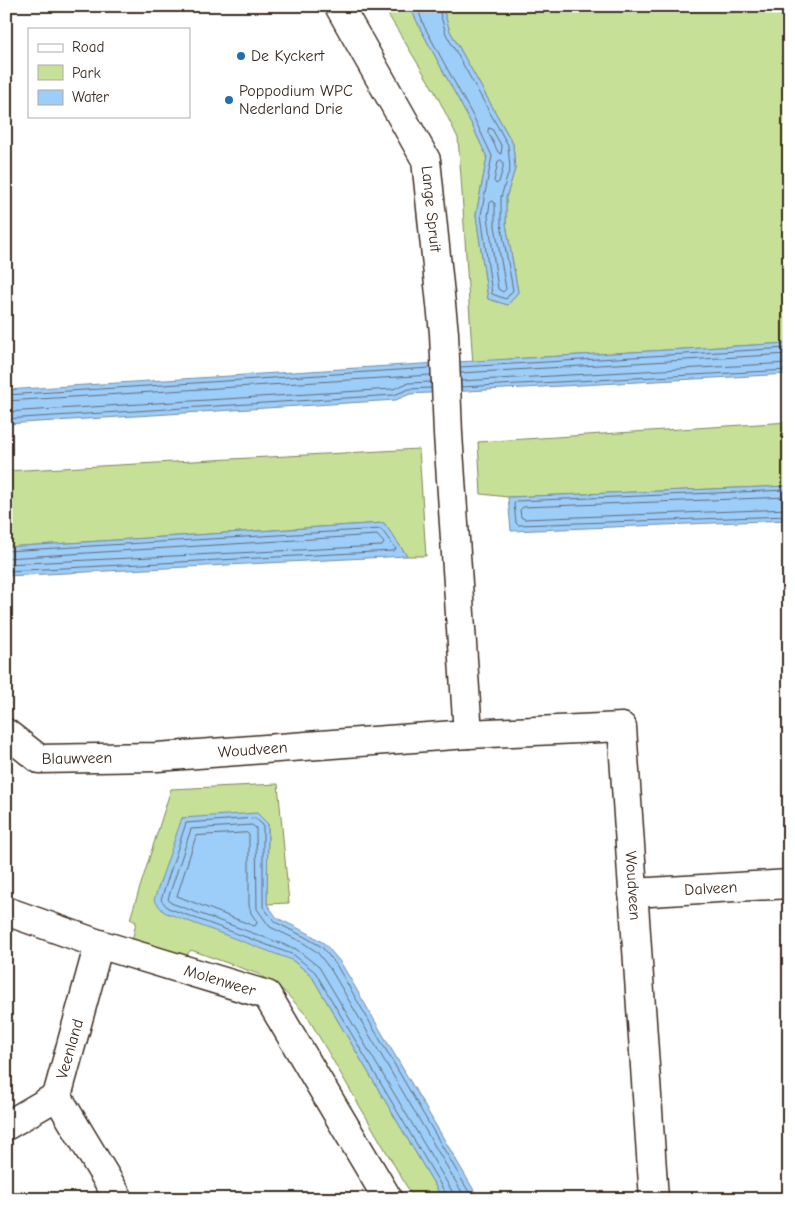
<svg xmlns="http://www.w3.org/2000/svg" width="795" height="1205" font-family="'Comic Neue',sans-serif">
	<style>
		.green { fill: #c6e097; stroke: #80855a }
		.water { fill: #9dcdf9; stroke: #768ca1 }
		.lines { fill: none; stroke-linecap: round; stroke-linejoin: round }
		.shore { stroke: #626b76; stroke-width: 1 }
		.minor-casing { stroke: #3b2a1e; stroke-width: 31 }
		.minor { stroke: #fff; stroke-width: 28 }
		.poi-dot { fill: #1f6fb2; stroke: #fff; stroke-width: 2 }
		.labels { text-anchor: middle; dominant-baseline: central; stroke-width: 4; stroke-linejoin: round; paint-order: stroke }
		.poi-label { font-size: 16px; fill: #3b2a1e; stroke: #fff; text-anchor: start }
		.street-label { font-size: 16px; fill: #3b2a1e; stroke: #fff }
	</style>
	<rect width="100%" height="100%" fill="#fff"/>
	<filter id="ink" filterUnits="userSpaceOnUse"><feTurbulence type="fractalNoise" baseFrequency=".02" numOctaves="2"/><feDisplacementMap in="SourceGraphic" scale="10" xChannelSelector="R" yChannelSelector="G"/><feConvolveMatrix kernelMatrix="1 2 1 2 8 2 1 2 1" color-interpolation-filters="sRGB"/></filter>
	<g filter="url(#ink)">
		<g class="green">
			<path d="M383 6H414L413 13 420 28 471 123 487 157 476 215 488 299 508 305 518 292 506 224V198L515 169 513 144 450 31 442 6H789V343L511 359 473 366 461 177 458 138 435 92Z"/>
			<path d="M789 422V486L508 497 481 494 478 442Z"/>
			<path d="M419 449 426 556H407L384 523 6 547V471Z"/>
			<path d="M278 784 289 903 267 904 268 824 182 818 292 960 311 975 443 1199H414L307 1016 284 991 258 974 191 950 181 962 131 947 136 922 130 919 171 789Z"/>
		</g>
		<g class="water">
			<path d="M414 6H442L450 31 513 144 515 169 506 198V224L518 292 508 305 488 299 476 215 487 157 471 123 420 28 413 13Z"/>
			<path d="M789 343V374L410 394 396 400 6 424V390L405 365Z"/>
			<path d="M789 486V520L511 531 508 497Z"/>
			<path d="M384 523 407 556 6 576V547Z"/>
			<path d="M257 813 268 824 267 904 277 918 308 933 325 944 341 963 479 1199H443L311 975 292 960 164 912 154 900 182 818Z"/>
		</g>
		<g class="lines">
			<g class="shore">
				<path d="M419 6V12L424 26 475 120 492 156 481 215 492 294 506 299 513 290 501 224V197L510 168 508 145 446 34 438 6"/>
				<path d="M489 128 492 129 502 147 501 154 498 152 488 132Z"/>
				<path d="M501 160 503 162V168L499 182 496 184 494 181 498 162Z"/>
				<path d="M493 201 495 204V226L506 289 503 292 498 289 488 216 490 203Z"/>
				<path d="M460 367 789 348"/>
				<path d="M461 373 789 354"/>
				<path d="M461 381 789 363"/>
				<path d="M461 387 789 370"/>
				<path d="M6 395 430 368"/>
				<path d="M6 401 431 375"/>
				<path d="M6 412 393 389 408 383 431 382"/>
				<path d="M6 419 394 395 409 389 431 388"/>
				<path d="M789 490 516 501 514 504 516 523 518 525 789 516"/>
				<path d="M789 497 523 507 520 510 521 517 524 519 789 509"/>
				<path d="M6 551 381 529 396 549 393 551 6 571"/>
				<path d="M6 558 377 535 384 543 382 546 6 564"/>
				<path d="M247 833 249 835V905L251 913 257 922 256 925 254 926 177 896 196 836Z"/>
				<path d="M447 1199 446 1194 315 972 294 955 168 908 161 900 186 823 255 818 263 825V907L275 922 305 937 322 947 337 966 473 1199"/>
				<path d="M453 1199 452 1191 319 967 296 949 171 903 168 899 191 829 252 825 256 828 257 909 270 927 302 942 317 952 331 970 466 1199"/>
			</g>
			<g class="minor-casing">
				<g id="minor">
					<path id="s1" d="M339 6 426 160 444 333 448 434 468 734"/>
					<path id="s2" d="M6 733 39 759 157 757 468 734 622 727 654 1199"/>
					<path id="s3" d="M633 893 789 884"/>
					<path id="s4" d="M6 911 99 944 267 995 388 1199"/>
					<path d="M99 944 57 1096 119 1199"/>
					<path d="M6 1126 57 1096"/>
				</g>
			</g>
			<use href="#minor" class="minor"/>
		</g>
	</g>
	<g class="poi-dot">
		<circle cx="241" cy="56" r="5"/>
		<circle cx="229" cy="100" r="5"/>
	</g>
	<g class="labels">
		<g class="poi-label">
			<text x="251" y="56">De Kyckert</text>
			<text x="239" y="91">Poppodium WPC<tspan x="239" dy="18">Nederland Drie</tspan></text>
		</g>
		<g class="street-label">
			<text stroke="none"><textPath href="#s1" startOffset="226">Lange Spruit</textPath></text>
			<text stroke="none"><textPath href="#s2" startOffset="256">Woudveen</textPath></text>
			<text stroke="none"><textPath href="#s2" startOffset="80">Blauwveen</textPath></text>
			<text stroke="none"><textPath href="#s2" startOffset="785">Woudveen</textPath></text>
			<text stroke="none"><textPath href="#s3" startOffset="78">Dalveen</textPath></text>
			<text stroke="none"><textPath href="#s4" startOffset="225">Molenweer</textPath></text>
			<text transform="translate(70 1049) rotate(-74)">Veenland</text>
		</g>
	</g>
	<rect width="795" height="1205" fill="none" stroke="#fff" stroke-width="25"/>
	<rect x="12" y="12" width="770" height="1180" fill="none" stroke="#3b2a1e" stroke-width="2" filter="url(#ink)"/>
	<rect x="28" y="28" width="162" height="90" fill="#ffffff" stroke="#b1aaa5"/>
	<rect x="38" y="44" width="25" height="8" fill="#ffffff" stroke="#b1aaa5"/>
	<text x="72" y="52" font-size="15" fill="#3b2a1e">Road</text>
	<rect x="38" y="65" width="25" height="15" fill="#c6e097" stroke="#b1aaa5"/>
	<text x="72" y="78" font-size="15" fill="#3b2a1e">Park</text>
	<rect x="38" y="90" width="25" height="15" fill="#9dcdf9" stroke="#b1aaa5"/>
	<text x="72" y="102" font-size="15" fill="#3b2a1e">Water</text>
</svg>
